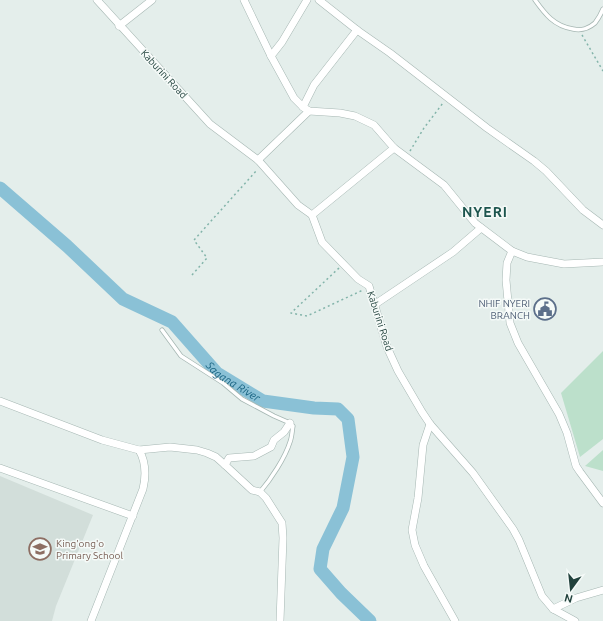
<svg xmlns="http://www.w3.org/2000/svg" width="603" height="621" font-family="Ubuntu,sans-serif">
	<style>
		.built { fill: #d2deda }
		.green { fill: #bce0cb }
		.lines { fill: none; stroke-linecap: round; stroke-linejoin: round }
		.river { stroke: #8ac1d6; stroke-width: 13 }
		.lane-casing { stroke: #a6b7b3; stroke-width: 5 }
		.street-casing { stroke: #a6b7b3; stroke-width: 8 }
		.path { stroke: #83b4aa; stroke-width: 1.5; stroke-dasharray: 2 3; stroke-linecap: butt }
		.lane { stroke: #fff; stroke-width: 3.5 }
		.street { stroke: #fff; stroke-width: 7 }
		.labels { text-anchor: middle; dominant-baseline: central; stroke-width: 3; stroke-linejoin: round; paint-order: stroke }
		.street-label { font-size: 10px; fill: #22423d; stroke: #f5faf8 }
		.service-label { font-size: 10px; fill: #4e5e75; stroke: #f5faf8; text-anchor: end }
		.education-label { font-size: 10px; fill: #785e54; stroke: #f5faf8; text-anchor: start }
		.water-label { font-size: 11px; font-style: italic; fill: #186381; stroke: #f5faf8 }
		.district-label { font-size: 14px; font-weight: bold; letter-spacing: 1px; fill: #1d554e; stroke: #f5faf8 }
	</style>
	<rect width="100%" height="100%" fill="#e4eeeb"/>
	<path class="built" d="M0 476 93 515 56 606 52 621H0Z"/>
	<g class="green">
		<path d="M603 351V439L580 457 561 393Z"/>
		<path d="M603 450V471L585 466Z"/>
	</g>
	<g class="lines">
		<path class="river" id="s1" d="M0 188 67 246 123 299 172 322 217 373 263 401 314 408 338 409 348 419 353 457 343 508 323 549 320 569 341 593 370 621"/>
		<g class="lane-casing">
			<g id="lane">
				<path d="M535 0C545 14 554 26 573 29 582 31 588 29 595 23 598 19 601 14 603 9"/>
				<path d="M162 330 181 356 223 383 242 399 274 416 290 423 293 426C292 431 292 437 290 442 285 458 271 479 260 492"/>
			</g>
		</g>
		<g class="street-casing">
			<g id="street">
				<path d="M97 0 210 124 258 160 298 205 312 215 322 242 358 279 369 286 387 347 398 371 422 412 430 424 473 473 513 529 519 540 542 596 553 609 575 621"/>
				<path d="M244 0 271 56 294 98 303 107 309 111 340 113 355 116 374 125 394 148 444 185 475 223 512 251 527 257 564 264 603 262"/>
				<path d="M319 0 357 30 390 53 487 128 534 161 546 171 583 210 603 225"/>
				<path d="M119 26 152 0"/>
				<path d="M271 56 282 42 307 0"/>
				<path d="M303 107 314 85 357 30"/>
				<path d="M258 160 309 111"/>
				<path d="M312 215 394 148"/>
				<path d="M512 251 507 263 506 280 510 323 518 343 559 414 567 433 576 466 580 472 603 503"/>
				<path d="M374 305 453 252 481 228"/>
				<path d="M0 401 102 440 139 450C146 462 146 476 143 489L91 621"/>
				<path d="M430 424 423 445 418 498 412 530 415 545 424 566 455 621"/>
				<path d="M139 450 170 447 197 450 207 453 216 457 225 465 252 490 260 492 266 498 282 523 283 538 280 621"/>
				<path d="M225 465 229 458 254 456 271 447 274 440 284 432 290 423"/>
				<path d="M0 468 133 516"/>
				<path d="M553 609 576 598 603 590"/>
			</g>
		</g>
		<g class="path">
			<path d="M582 35 603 71"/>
			<path d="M410 151 424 128 443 103"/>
			<path d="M339 268 291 313 307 316 363 290"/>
			<path d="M192 275 207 258 194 240 257 170"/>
		</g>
		<use href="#lane" class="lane"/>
		<use href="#street" class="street"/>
	</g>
	<defs>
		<g id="civic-ring" transform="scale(1.15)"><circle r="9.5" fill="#f5faf8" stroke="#5c6f8a" stroke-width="1.5"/><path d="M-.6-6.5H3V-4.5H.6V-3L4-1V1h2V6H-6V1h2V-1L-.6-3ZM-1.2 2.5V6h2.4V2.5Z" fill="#5c6f8a"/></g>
		<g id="school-ring" transform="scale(1.15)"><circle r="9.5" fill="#f5faf8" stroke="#8d6e63" stroke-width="1.5"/><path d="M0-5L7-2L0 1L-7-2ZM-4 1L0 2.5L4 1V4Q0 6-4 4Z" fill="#8d6e63"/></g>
	</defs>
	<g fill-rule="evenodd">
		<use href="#civic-ring" x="545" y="309"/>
		<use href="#school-ring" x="40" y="549"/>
	</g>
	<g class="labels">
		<g class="street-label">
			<text transform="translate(164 74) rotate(47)">Kaburini Road</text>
			<text transform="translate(380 321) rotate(72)">Kaburini Road</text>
		</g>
		<g class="service-label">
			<text x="530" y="303">NHIF NYERI<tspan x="530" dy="12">BRANCH</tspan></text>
		</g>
		<g class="education-label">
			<text x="56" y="543">King'ong'o<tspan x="56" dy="12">Primary School</tspan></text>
		</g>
		<g class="water-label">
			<text stroke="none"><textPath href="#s1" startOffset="306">Sagana River</textPath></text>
		</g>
		<g class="district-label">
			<text x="485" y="212">NYERI</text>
		</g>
	</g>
	<g transform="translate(571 589) rotate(195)" stroke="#f5faf8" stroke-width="3" paint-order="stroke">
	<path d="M0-3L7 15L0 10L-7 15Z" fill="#22423d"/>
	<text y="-6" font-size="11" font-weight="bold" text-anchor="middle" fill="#22423d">N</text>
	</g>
</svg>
